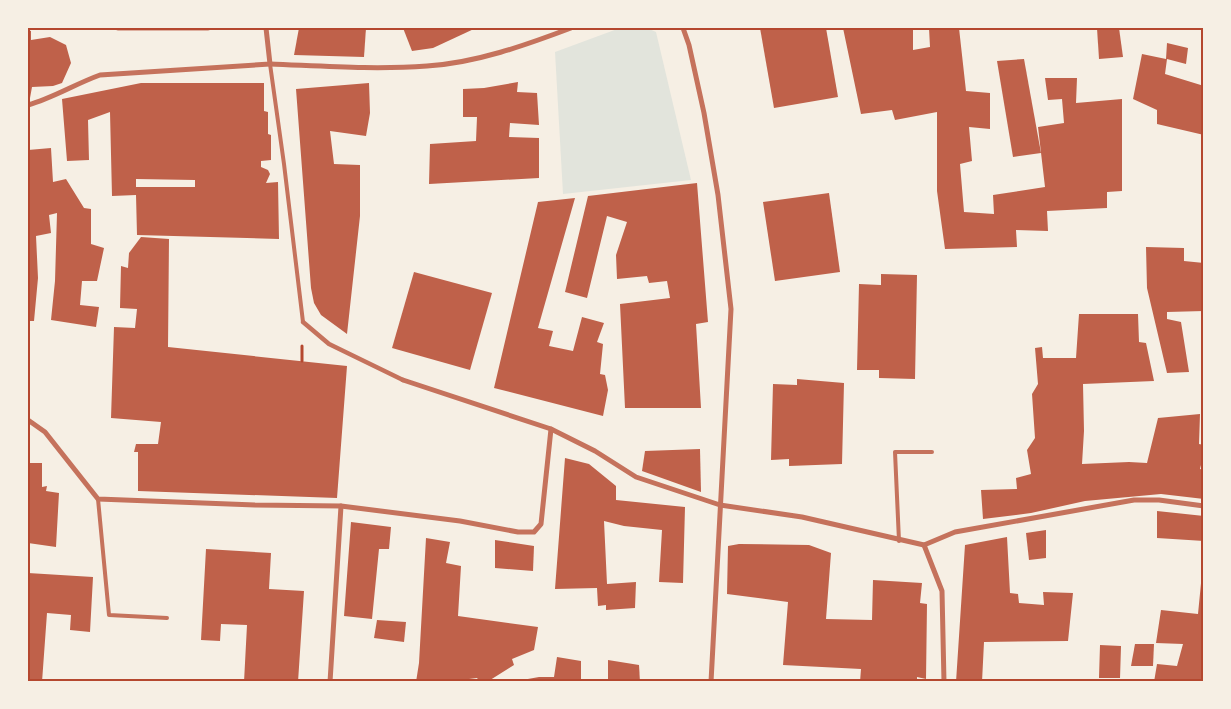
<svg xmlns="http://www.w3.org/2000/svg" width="1231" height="709" font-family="'Varela Round',sans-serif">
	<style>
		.green { fill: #e2e4dc }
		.building { fill: #bf614a; fill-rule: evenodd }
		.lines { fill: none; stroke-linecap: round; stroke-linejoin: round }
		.path { stroke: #b5482f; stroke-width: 3 }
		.service { stroke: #c5725c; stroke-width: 4 }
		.pedestrian { stroke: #c5725c; stroke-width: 4.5 }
		.minor { stroke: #c5725c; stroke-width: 5 }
		.neatline { fill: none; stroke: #b5482f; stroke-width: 2 }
	</style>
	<rect width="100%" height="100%" fill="#f6efe4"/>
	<path class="green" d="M620 28H647L656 32 691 180 563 194 555 52Z"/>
	<g class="building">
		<path d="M299 28H366L364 57 294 55Z"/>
		<path d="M403 28H476L433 48 412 51Z"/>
		<path d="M760 28H826L838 97 774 108Z"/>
		<path d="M843 28H913V50L930 47 929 28H959L966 91 990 93V129L969 127 972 161 960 164 964 212 994 214 993 195 1045 187 1038 127 1064 123 1062 99 1048 100 1045 78H1077L1076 103 1122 99V191L1107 192V208L1047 211 1048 231 1016 230 1017 247 945 249 937 191V112L895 120 892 110 861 114Z"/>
		<path d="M1097 28H1119L1123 57 1099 59Z"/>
		<path d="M28 30 31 31V40L50 37 66 45 71 63 62 83 53 86 32 87 30 98 28 99Z"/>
		<path d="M1167 43 1188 48 1186 64 1167 59 1165 74 1204 86V135L1157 124V110L1133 99 1142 54 1166 59Z"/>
		<path d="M1024 59 1041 153 1013 157 997 61Z"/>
		<path d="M518 82 517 92 537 93 539 125 510 123 509 137 539 138V178L429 184 430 144 476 141 477 117H463V89L484 88Z"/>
		<path d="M141 83H264V111L268 112V134L271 135V160L261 161V167L268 170 270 174 266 183 278 182 279 239 137 235 136 195 112 196 110 112 88 120 89 160 67 161 62 99ZM136 179 195 180V187H136Z"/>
		<path d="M369 83 370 113 366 136 330 131 334 164 360 165V216L347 334 321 315 314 303 311 288 296 89Z"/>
		<path d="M51 148 53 182 66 179 84 208 91 209V244L104 248 97 281H82L80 305 99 307 96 327 51 320 55 281 57 213 49 215 51 233 36 236 38 278 34 321H28V150Z"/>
		<path d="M697 183 708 322 696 324 701 408H625L620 304 670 298 667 281 649 283 647 276 617 279 616 255 627 222 607 216 587 298 565 292 588 196Z"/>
		<path d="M829 193 840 272 775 281 763 202Z"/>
		<path d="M575 198 538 328 553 331 549 346 573 351 582 317 604 323 597 342 603 344 600 374 605 375 608 390 603 416 494 388 538 202Z"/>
		<path d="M141 237 169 239 168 347 347 366 337 498 138 491V452H134L136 444H158L161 422 111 418 114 327 135 328 137 309 120 308 121 266 128 268 129 253Z"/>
		<path d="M1146 247 1184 248V261L1204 263V311L1167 312V319L1181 322 1189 372 1167 373 1147 288Z"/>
		<path d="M414 272 492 293 470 370 392 348Z"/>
		<path d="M881 274 917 275 915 379 879 378V370H857L859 284 881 285Z"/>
		<path d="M1079 314H1138L1139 342 1146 343 1154 381 1083 384 1084 431 1082 464 1129 462 1147 463 1158 418 1200 414 1199 444 1204 445V453L1200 469 1204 470V499L1161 494 1085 501 1031 513 983 519 981 490 1017 489 1016 478 1031 474 1027 450 1035 438 1032 394 1038 384 1035 348 1042 347 1043 358H1076Z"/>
		<path d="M797 379 844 383 842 464 789 466V459L771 460 773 384 797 385Z"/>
		<path d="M700 449 701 492 642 471 645 451Z"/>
		<path d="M565 458 589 464 616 486V500L685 507 683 583 659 582 662 530 624 526 604 521 607 584 636 582 635 608 606 610V605L598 606 597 588 555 589Z"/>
		<path d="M28 463H42V487L47 486 46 491 59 493 56 547 28 543Z"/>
		<path d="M1157 511 1204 516V541L1157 538Z"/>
		<path d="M351 522 391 527 389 549H379L372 619 344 616Z"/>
		<path d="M1046 530V558L1029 560 1026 533Z"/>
		<path d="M1007 537 1010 593 1018 594 1019 603 1044 605 1043 592 1073 593 1068 641 984 642 982 682H956L965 545Z"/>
		<path d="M426 538 450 542 446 563 461 566 458 616 538 627 534 650 512 659 514 665 487 682H480L477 678 445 682H416L419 663Z"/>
		<path d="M495 540 534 546 533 571 495 568Z"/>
		<path d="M739 544 809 545 831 553 826 619 872 620 873 580 922 583 920 603 927 604 926 679 917 677V682H860L861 669 783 665 788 602 727 594 728 546Z"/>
		<path d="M206 549 271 553 269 589 304 591 298 682H244L247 625 221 624 220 641 201 640Z"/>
		<path d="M28 573 93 577 90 632 70 630 71 615 47 613 42 682H28Z"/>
		<path d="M1202 573 1204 682H1154L1157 664 1177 666 1183 644 1156 643 1161 610 1198 614Z"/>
		<path d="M377 620 406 622 404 642 374 638Z"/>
		<path d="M1135 644H1154L1153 666H1131Z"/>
		<path d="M1100 645 1121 646 1120 678H1099Z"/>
		<path d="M557 657 581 661V682H511L539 677H554Z"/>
		<path d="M608 660 639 665 640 682H608Z"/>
	</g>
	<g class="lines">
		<path class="path" d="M302 361V346"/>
		<g class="service">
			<path d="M270 64 284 164 303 322"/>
			<path d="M98 499 109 615 167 618"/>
			<path d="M899 541 895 452H932"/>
		</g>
		<path class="pedestrian" d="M303 322 329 344 403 380"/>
		<g class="minor">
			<path d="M118 28H208"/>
			<path d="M683 28 689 45 704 113 718 195 731 309 711 682"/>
			<path d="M270 64C322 66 374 70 427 66 476 63 526 45 571 28"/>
			<path d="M28 105C53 98 75 84 100 75L270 64 266 28"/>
			<path d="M403 380 551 429 595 451 636 477 720 505 802 517 924 545 955 532 1134 500H1159L1204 506"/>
			<path d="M28 420 45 432 98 499 255 505 341 506 460 521 518 532H534L541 524 551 429"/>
			<path d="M924 545 942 591 944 682"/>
			<path d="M330 682 341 506"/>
		</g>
	</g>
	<rect width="1231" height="709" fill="none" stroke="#f6efe4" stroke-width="58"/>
	<rect x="29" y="29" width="1173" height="651" class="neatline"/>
</svg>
